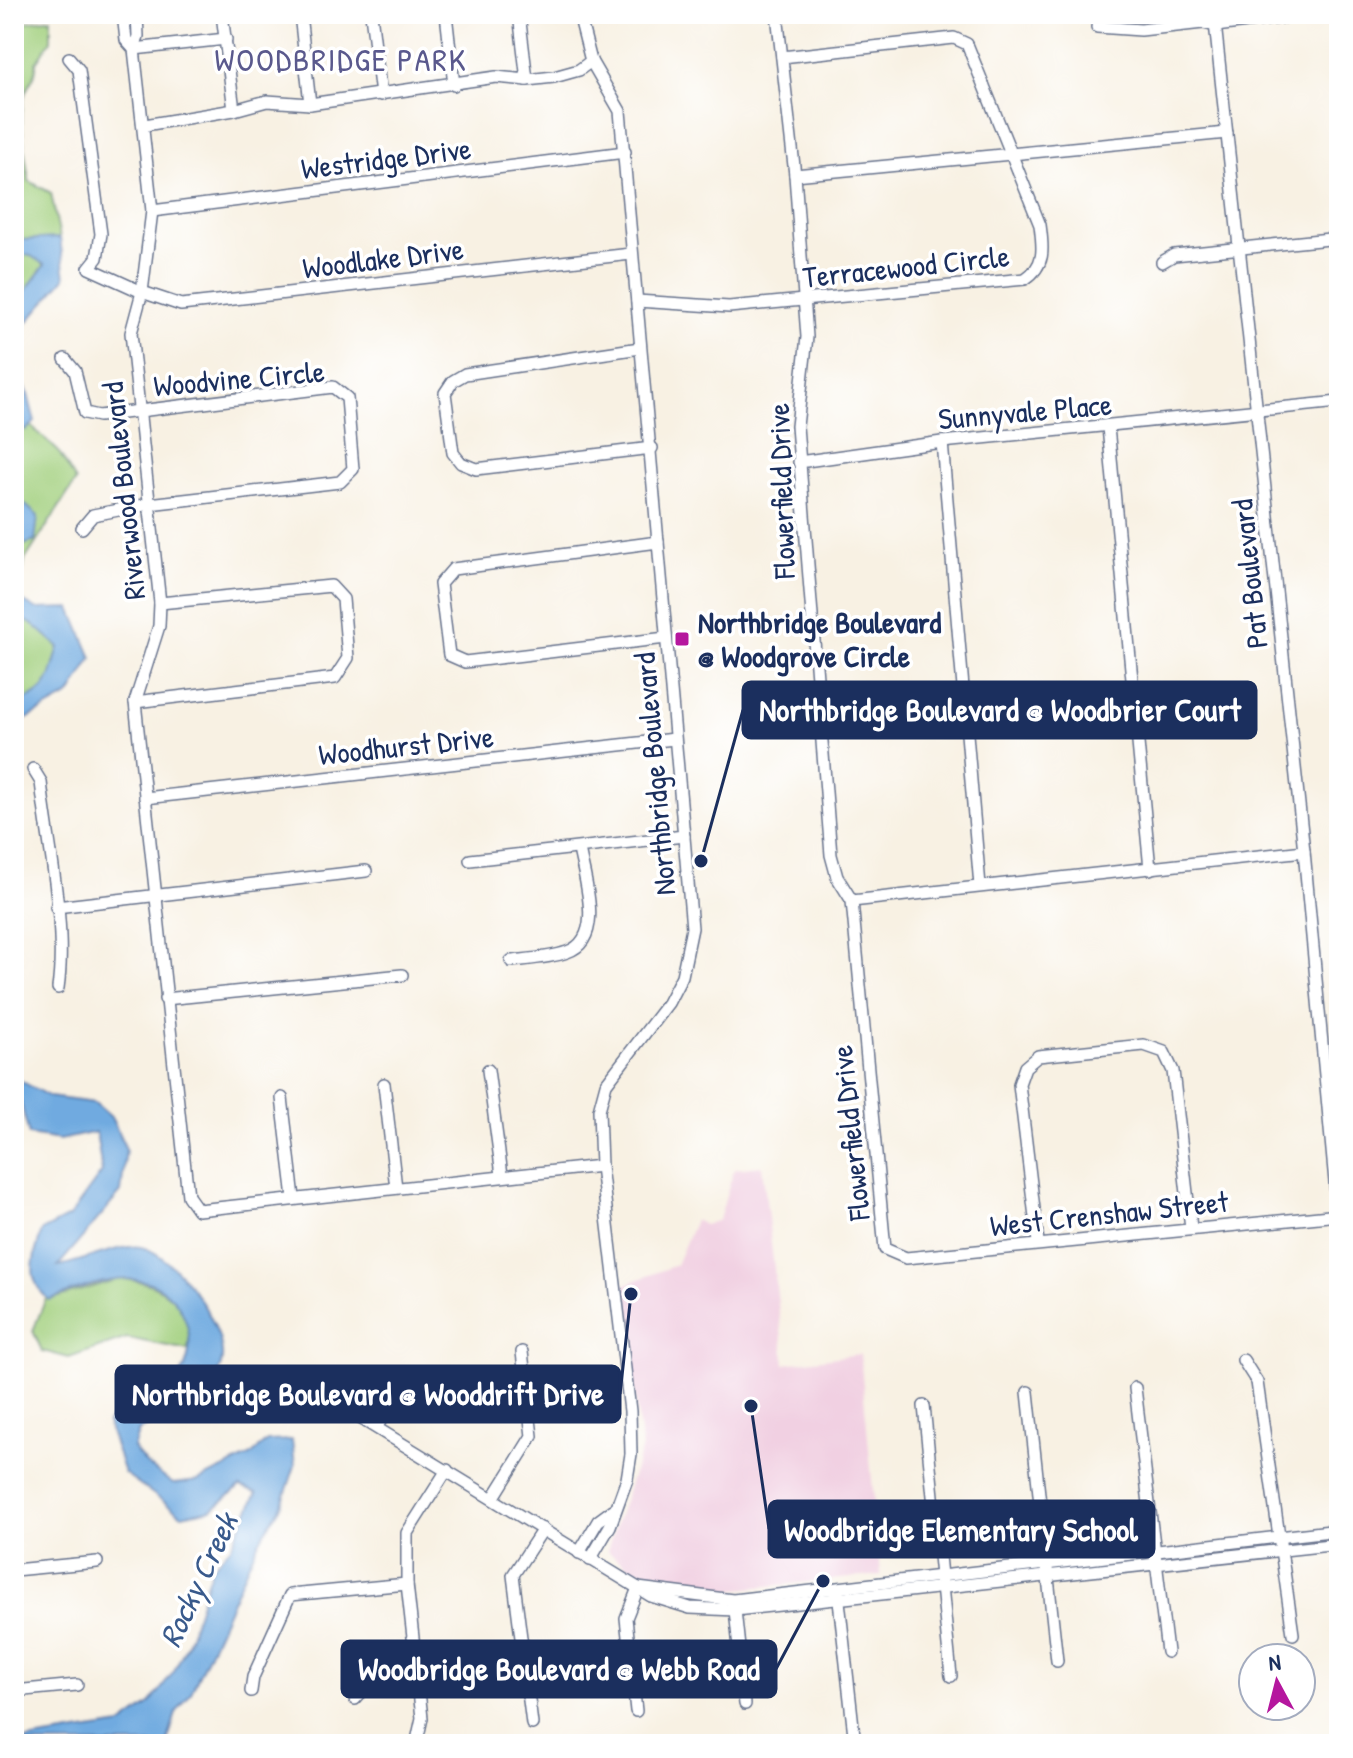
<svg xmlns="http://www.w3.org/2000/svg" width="1353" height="1758" font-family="'Patrick Hand',sans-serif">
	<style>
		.built { fill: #f1d0e2 }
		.green { fill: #a0cf7c; stroke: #5e7f6d; stroke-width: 2 }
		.water { fill: #70aae0; stroke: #466c9f; stroke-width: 2 }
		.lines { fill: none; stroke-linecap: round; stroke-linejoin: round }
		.stream { stroke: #70aae0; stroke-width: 2 }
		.minor-casing { stroke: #68738d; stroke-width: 14 }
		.minor { stroke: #fff; stroke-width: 11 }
		.poi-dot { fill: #b5179e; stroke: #fff; stroke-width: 3 }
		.labels { text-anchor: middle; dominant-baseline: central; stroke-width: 7; stroke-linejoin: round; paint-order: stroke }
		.street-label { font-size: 30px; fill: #1b2f5e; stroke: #fff }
		.poi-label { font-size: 30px; font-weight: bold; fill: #1b2f5e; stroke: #fff; text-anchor: start }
		.neighbourhood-label { font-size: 32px; letter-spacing: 2px; fill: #5a598d; stroke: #fff }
		.water-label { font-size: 32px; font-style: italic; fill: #395a8c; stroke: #fff }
		.leader { fill: none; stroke: #1b2f5e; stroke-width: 3 }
		.callout-dot { fill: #1b2f5e; stroke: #fff; stroke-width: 3 }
		.callout { fill: #1b2f5e; stroke: #1b2f5e; stroke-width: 3 }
		.callout-label { font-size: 32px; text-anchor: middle; font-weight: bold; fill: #fff }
	</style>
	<rect width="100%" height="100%" fill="#fff"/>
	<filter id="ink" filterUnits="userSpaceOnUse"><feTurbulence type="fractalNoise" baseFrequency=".0125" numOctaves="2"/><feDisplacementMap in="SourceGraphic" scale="16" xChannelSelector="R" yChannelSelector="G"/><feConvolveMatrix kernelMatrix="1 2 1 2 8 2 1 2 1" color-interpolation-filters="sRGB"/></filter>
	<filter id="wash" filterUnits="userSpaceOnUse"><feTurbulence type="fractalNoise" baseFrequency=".006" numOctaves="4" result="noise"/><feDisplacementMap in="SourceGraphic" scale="32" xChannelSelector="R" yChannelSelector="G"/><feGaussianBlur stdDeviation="1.8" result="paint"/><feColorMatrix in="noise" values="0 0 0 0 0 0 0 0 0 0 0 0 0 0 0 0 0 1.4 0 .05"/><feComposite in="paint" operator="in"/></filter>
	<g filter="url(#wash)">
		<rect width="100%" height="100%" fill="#f8f1e3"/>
		<path class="built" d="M762 1166 785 1364 860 1354 881 1575 708 1592 645 1578 607 1551 642 1448 621 1286 676 1265 695 1220 704 1225 719 1220 734 1169Z"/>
		<g class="green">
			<path d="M51 18V40L36 62C38 77 27 84 24 97 18 124 26 155 29 181L51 193 60 238 21 240 14 235V24Z"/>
			<path d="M14 253 31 256 45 264 14 306Z"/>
			<path d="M31 426 58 451 76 481 25 560 17 598 14 596V548L35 541 18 497 14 495V430Z"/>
			<path d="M14 615 34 625 59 647C49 680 51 693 14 703Z"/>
			<path d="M119 1279C159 1280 196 1304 188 1350L127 1338 69 1358 42 1351 33 1331 46 1298 49 1300Z"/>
		</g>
		<g class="water">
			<path d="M14 235 21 240 60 238 65 278 14 338V306L45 265 31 256 14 253Z"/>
			<path d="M14 375 27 391 35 422 26 430H14Z"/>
			<path d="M14 495 38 516 35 541 14 548Z"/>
			<path d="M14 596 36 609 71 608 92 658 70 695 14 726V703C51 693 49 680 59 647L34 625 14 615Z"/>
			<path d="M14 1077 50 1097 95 1103 111 1117 126 1149 121 1192 58 1266C78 1263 124 1243 141 1247 175 1254 234 1334 220 1368 206 1401 169 1415 139 1430L133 1448 146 1464 173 1484 198 1481 250 1456 267 1441 292 1440 295 1466 282 1504 256 1547 191 1693 176 1713 167 1744H27L26 1740 121 1725 151 1703 174 1671 187 1644 212 1567 231 1546 257 1493 240 1487 212 1509 182 1515 124 1473 107 1423 121 1403C139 1400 164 1396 177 1380 205 1345 183 1285 138 1280 110 1276 75 1290 49 1300 25 1279 33 1259 42 1231L69 1217 102 1172 96 1132 60 1140 29 1135 20 1100 14 1098Z"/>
		</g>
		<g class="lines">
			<path class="stream" d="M14 254 25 255"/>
		</g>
	</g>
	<g filter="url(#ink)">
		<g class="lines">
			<g class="minor-casing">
				<g id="minor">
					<path d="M123 14 126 40 134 49"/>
					<path d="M137 14 138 36 134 49 152 211 142 292 131 333 160 603 159 626 135 702 188 1196 198 1210 601 1166"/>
					<path d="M222 14 234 110"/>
					<path d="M300 14 310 104"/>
					<path d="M371 14 381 95"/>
					<path d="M446 14 454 85"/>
					<path d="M519 14 527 80"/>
					<path d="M579 14 591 61 620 111 692 928 682 976 668 1003 606 1084 599 1110 601 1166 630 1411 631 1454 627 1479 610 1526 590 1560"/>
					<path d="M777 14 795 175 807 337 797 426 831 855 837 877 852 901 885 1249 906 1258 1339 1215"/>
					<path d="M1214 14 1304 851 1339 1225"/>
					<path d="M1097 27 1141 30 1203 23 1216 26 1311 14"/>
					<path d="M134 49 226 39"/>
					<path d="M69 58 79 70 101 234 97 258 89 268 142 292 181 305 631 254"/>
					<path d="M145 125 234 110 267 101 310 104 496 77 527 80 554 77 579 70 591 61"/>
					<path d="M795 175 1227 133"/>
					<path d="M152 211 625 152"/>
					<path d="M1162 262 1174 255 1339 238"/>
					<path d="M637 301 729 307 1025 279C1046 265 1043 248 1040 225L967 44 954 38 782 57"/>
					<path d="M640 348 465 374 453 381 445 393 453 453 461 463 476 469 652 448"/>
					<path d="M65 359 75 371 85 413 99 416 333 387 347 398 353 469 340 482 149 504 93 515 82 528"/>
					<path d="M1108 427 1150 869"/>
					<path d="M942 442 980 886"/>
					<path d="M799 462 942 442 1339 402"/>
					<path d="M658 542 453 569 440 584 449 655 465 662 666 638"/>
					<path d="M135 702 335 678 348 658 343 599 331 586 160 603"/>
					<path d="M33 769 41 782C48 845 67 926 58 988"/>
					<path d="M145 798 674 739"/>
					<path d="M470 860 684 836"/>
					<path d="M852 901 1304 851"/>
					<path d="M56 907 366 871"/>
					<path d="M511 961C529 959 550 958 567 952 606 939 584 878 579 849"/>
					<path d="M165 999 402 975"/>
					<path d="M488 1070 502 1175"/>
					<path d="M384 1084 396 1188"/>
					<path d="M282 1098 294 1198"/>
					<path d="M1038 1242 1019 1084 1025 1067 1038 1056 1144 1045 1164 1052 1173 1071 1191 1228"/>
					<path d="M1243 1360 1257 1382 1293 1634"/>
					<path d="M306 1385 651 1596 690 1608 735 1610 1339 1544"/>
					<path d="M1135 1388 1167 1652"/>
					<path d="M1028 1392 1057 1661"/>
					<path d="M924 1406 951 1676"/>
					<path d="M377 1426 410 1374"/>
					<path d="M494 1497 532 1436 522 1352"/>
					<path d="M579 1553 598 1521 613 1510"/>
					<path d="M14 1570 97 1562"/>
					<path d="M638 1588 733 1600 1339 1530"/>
					<path d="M838 1592 855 1744"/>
					<path d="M735 1610 745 1704"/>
					<path d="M14 1691 77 1685"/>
					<path d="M251 1691 253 1677 290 1595 407 1584"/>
					<path d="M355 1699 363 1690 419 1683"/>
					<path d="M636 1711 626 1618 638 1588"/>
					<path d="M532 1724 513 1575 543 1529"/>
					<path d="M418 1736 422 1718 407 1584V1533L447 1470"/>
				</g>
			</g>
			<use href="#minor" class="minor"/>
		</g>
	</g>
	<rect class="poi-dot" x="674" y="631" width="16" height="16" rx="4"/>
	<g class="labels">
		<g class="street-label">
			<text transform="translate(386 158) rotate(-7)">Westridge Drive</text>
			<text transform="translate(383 258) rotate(-7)">Woodlake Drive</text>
			<text transform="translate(906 266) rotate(-6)">Terracewood Circle</text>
			<text transform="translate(239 378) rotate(-5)">Woodvine Circle</text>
			<text transform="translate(1025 411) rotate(-5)">Sunnyvale Place</text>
			<text transform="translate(123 491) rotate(-96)">Riverwood Boulevard</text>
			<text transform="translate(781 491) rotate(-92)">Flowerfield Drive</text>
			<text transform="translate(1249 574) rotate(-96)">Pat Boulevard</text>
			<text transform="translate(406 745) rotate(-6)">Woodhurst Drive</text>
			<text transform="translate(654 774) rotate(-95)">Northbridge Boulevard</text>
			<text transform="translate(850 1133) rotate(-96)">Flowerfield Drive</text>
			<text transform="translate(1109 1213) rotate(-6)">West Crenshaw Street</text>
		</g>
		<g class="poi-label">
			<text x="698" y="622">Northbridge Boulevard<tspan x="698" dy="34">@ Woodgrove Circle</tspan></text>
		</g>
		<g class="neighbourhood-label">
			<text x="341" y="59">WOODBRIDGE PARK</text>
		</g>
		<g class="water-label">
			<text transform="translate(198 1580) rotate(-65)">Rocky Creek</text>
		</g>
	</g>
	<path class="leader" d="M701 861L743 710M631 1294L620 1394M751 1406L769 1529M823 1581L776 1669"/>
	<g class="callout-dot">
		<circle cx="701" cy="861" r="8"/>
		<circle cx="631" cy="1294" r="8"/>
		<circle cx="751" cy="1406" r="8"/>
		<circle cx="823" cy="1581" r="8"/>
	</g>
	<g class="callout">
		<rect x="743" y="682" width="513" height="56" rx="8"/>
		<rect x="116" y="1366" width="504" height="56" rx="8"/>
		<rect x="769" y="1501" width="385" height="56" rx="8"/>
		<rect x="342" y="1641" width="434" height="56" rx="8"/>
	</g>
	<g class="callout-label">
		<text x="1000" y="721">Northbridge Boulevard @ Woodbrier Court</text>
		<text x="368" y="1405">Northbridge Boulevard @ Wooddrift Drive</text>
		<text x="961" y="1541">Woodbridge Elementary School</text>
		<text x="559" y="1680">Woodbridge Boulevard @ Webb Road</text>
	</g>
	<rect width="1353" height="1758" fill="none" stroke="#fff" stroke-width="48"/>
	<g transform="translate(1277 1682) rotate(353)"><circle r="38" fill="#ffffff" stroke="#a4acbf" stroke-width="2"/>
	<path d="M0-6L14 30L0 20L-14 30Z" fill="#b5179e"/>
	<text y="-12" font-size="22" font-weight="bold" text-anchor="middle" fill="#1b2f5e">N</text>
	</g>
</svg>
